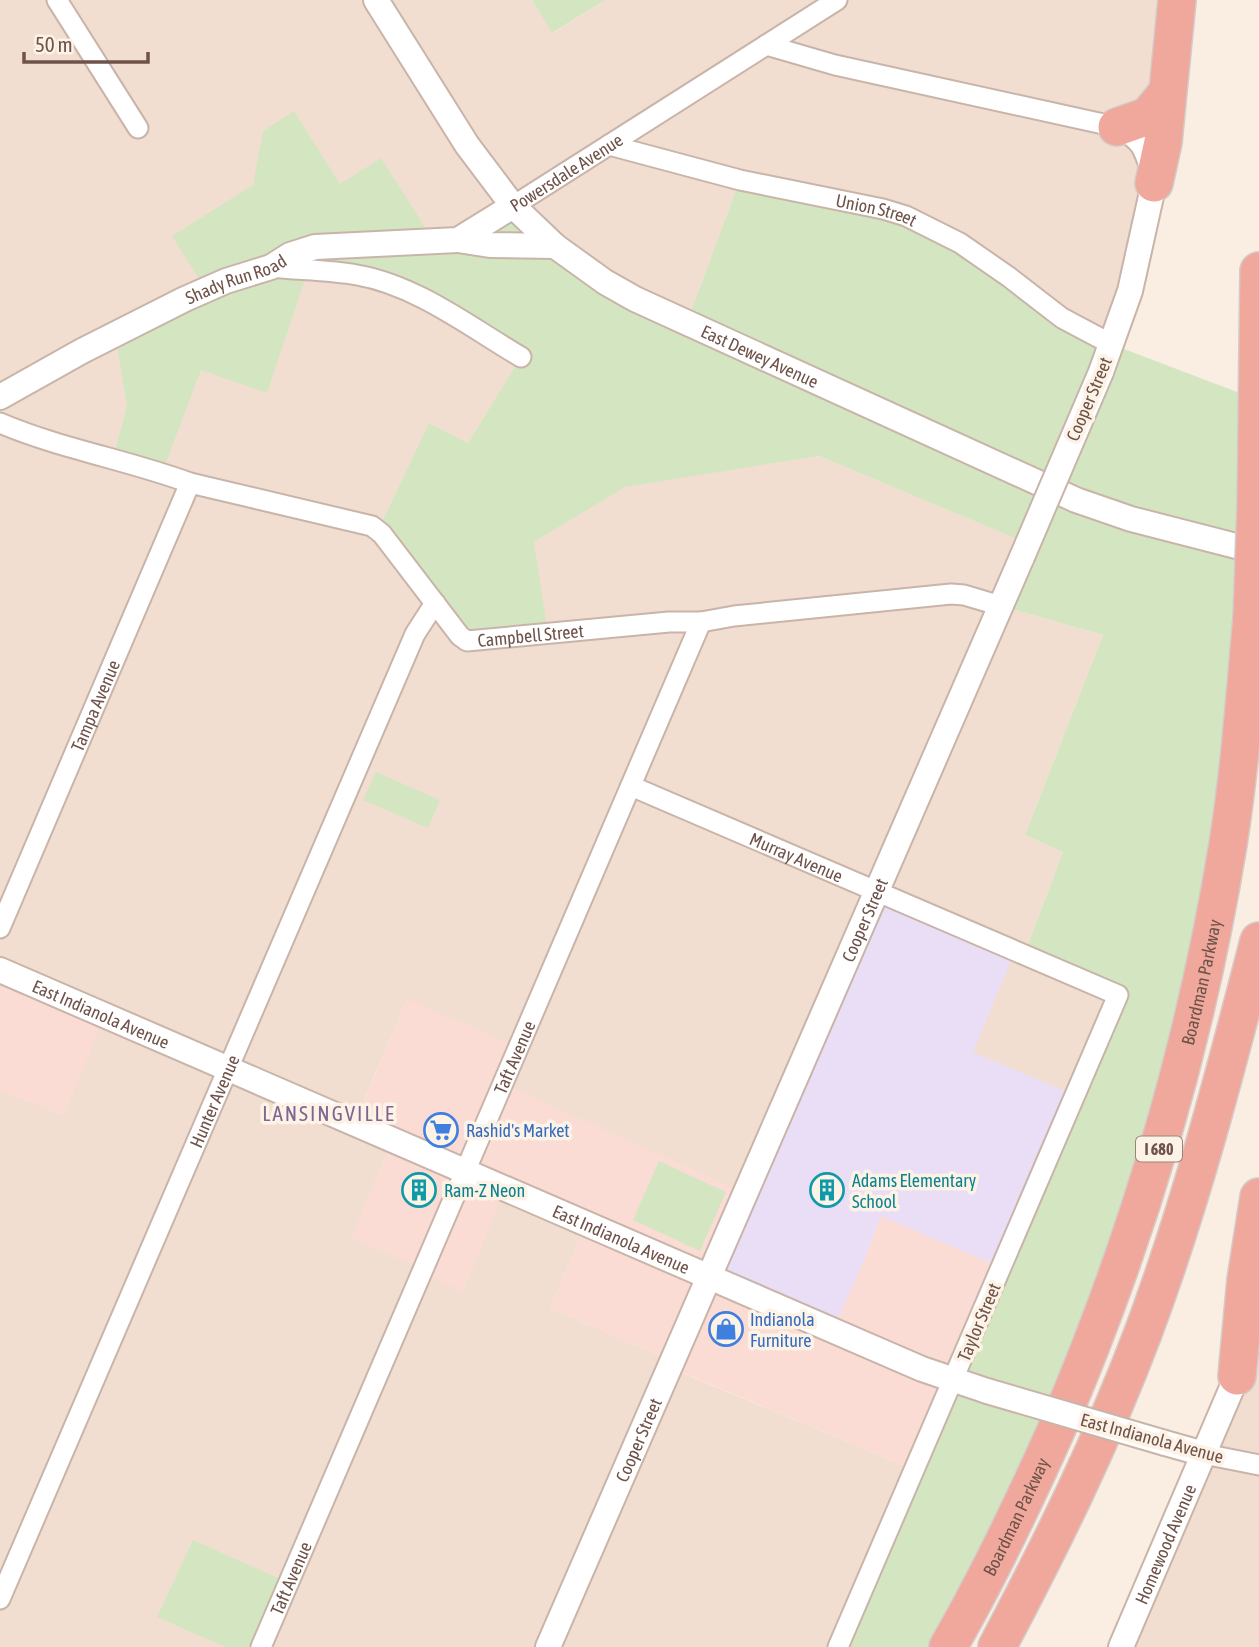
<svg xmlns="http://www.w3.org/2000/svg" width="1259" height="1647" font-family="'Asap Condensed',sans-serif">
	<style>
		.residential { fill: #f1ded0 }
		.commercial { fill: #fadcd5 }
		.education { fill: #eadef6 }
		.green { fill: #d4e6c1 }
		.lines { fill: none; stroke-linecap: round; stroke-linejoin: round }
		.minor-casing { stroke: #c9b4a9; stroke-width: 23 }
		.tertiary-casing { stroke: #c9b4a9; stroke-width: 28 }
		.motorway-casing { stroke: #d4cbc9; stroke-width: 40 }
		.minor { stroke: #fff; stroke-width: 19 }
		.tertiary { stroke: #fff; stroke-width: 24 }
		.motorway { stroke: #f0a89c; stroke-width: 37 }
		.tertiary-bridge-casing { stroke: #c9b4a9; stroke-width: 28; stroke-linecap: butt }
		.motorway-bridge-casing { stroke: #d4cbc9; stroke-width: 40; stroke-linecap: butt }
		.tertiary-bridge { stroke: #fff; stroke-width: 24 }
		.motorway-bridge { stroke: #f0a89c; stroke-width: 37 }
		.labels { text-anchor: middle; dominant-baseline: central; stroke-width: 7; stroke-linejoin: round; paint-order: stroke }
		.shield { fill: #fdf2e6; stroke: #9a8379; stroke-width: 2 }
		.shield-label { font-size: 16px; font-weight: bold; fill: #6f534a }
		.street-label { font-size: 18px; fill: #6f534a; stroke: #fdf2e6 }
		.shop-label { font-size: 18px; fill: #366cbe; stroke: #fdf2e6; text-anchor: start }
		.culture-label { font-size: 18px; fill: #0d838f; stroke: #fdf2e6; text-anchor: start }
		.quarter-label { font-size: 21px; letter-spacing: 2px; fill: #7e6692; stroke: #fdf2e6 }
	</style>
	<rect width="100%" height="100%" fill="#faede1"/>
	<g class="residential">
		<path d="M0 0H532L553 33 605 0H1177L1111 344 740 181 687 322 521 357 468 443 429 423 534 542 625 486 819 456 1028 543 1001 606 1103 635 1025 835 1063 852 1024 955 1118 995 1002 1268 881 1216 844 1306 503 1084 407 999 354 1123 392 1140 352 1238 505 1189 586 1224 550 1308 672 1361 670 1368 915 1470 838 1647H0V1090L64 1115 0 970Z"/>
		<path d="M1259 1197V1647H1121L1237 1376Z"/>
	</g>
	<g class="commercial">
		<path d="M0 970 105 1016 64 1115 0 1090Z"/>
		<path d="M407 999 519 1047 503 1084 745 1193 832 1330 863 1263 881 1216 1002 1268 915 1470 669 1367 672 1361 550 1308 586 1224 505 1190 463 1292 422 1273 423 1269 351 1238 392 1140 354 1124Z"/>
	</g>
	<path class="education" d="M876 892 1015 951 973 1052 1076 1096 1002 1268 881 1216 863 1263 833 1330 709 1277Z"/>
	<g class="green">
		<path d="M532 0H605L552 33Z"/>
		<path d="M294 111 340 184 381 158 434 241 513 206 555 246 687 322 740 180 906 216 1111 344 1258 400 1252 617 1155 1163 948 1647H838L1118 996 1024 955 1063 852 1025 835 1103 635 1001 606 1027 543 819 456 625 487 534 542 548 634 467 641 378 531 429 423 468 443 521 357 423 299 308 271 267 393 201 370 162 473 113 459 127 406 115 335 206 290 172 236 253 185 263 131Z"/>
		<path d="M376 772 440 800 428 828 363 800Z"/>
		<path d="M659 1161 726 1192 700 1251 633 1220Z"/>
		<path d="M193 1540 289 1583 261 1647H225L157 1617Z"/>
	</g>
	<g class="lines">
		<g class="minor-casing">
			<g id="minor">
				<path d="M57 0 138 128"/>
				<path d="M766 45 835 65 1117 127C1141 141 1143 146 1151 172"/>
				<path id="s1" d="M609 145 740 180 883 209 906 216 960 243 1009 277 1062 318 1111 344"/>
				<path id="s2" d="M513 206 837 0"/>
				<path d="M271 267C299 270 329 270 357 275 416 285 470 327 521 357"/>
				<path id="s3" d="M0 423C61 449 128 460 190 483L372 526 382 534 460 636 467 641 669 622H701L734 616 951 594 964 595 1001 606"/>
				<path id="s4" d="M631 786 1118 995 838 1647"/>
				<path id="s5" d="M0 928 190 483"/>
				<path d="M1204 1454 1259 1465"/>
				<path id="s6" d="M0 1599 415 634 435 603"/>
				<path id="s7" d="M261 1647 701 622"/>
			</g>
		</g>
		<g class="tertiary-casing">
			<g id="tertiary">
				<path id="s8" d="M376 0 467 145 513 206 555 246 605 282 635 299 1076 500 1131 519 1259 552"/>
				<path d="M458 240 490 245 555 246"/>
				<path d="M1101 372 1130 291 1154 183"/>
				<path id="s9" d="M0 397 82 351 185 299 226 281 271 267 290 255 315 247 458 240 513 206"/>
				<path id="s10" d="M0 970 922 1369 987 1391"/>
				<path d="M1165 1443 1204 1454"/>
				<path id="s11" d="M548 1647 1022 557"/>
				<path id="s12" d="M1121 1647 1237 1376"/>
			</g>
		</g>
		<g class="motorway-casing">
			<g id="motorway">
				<path d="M1117 127 1148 116 1167 93"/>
				<path d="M1154 183 1163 142 1177 0"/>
				<path d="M1256 506 1259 271"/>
				<path d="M1237 1376 1246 1280 1259 1197"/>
				<path id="s13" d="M948 1647C989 1576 1024 1502 1057 1428 1138 1240 1195 1046 1228 844 1240 769 1245 693 1252 617"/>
				<path d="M997 1647C1051 1545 1102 1442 1143 1333 1191 1205 1225 1073 1259 941"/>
			</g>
		</g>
		<use href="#minor" class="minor"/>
		<use href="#tertiary" class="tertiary"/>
		<use href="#motorway" class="motorway"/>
		<g class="tertiary-bridge-casing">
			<g id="tertiary-bridge">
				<path d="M1022 557 1101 372"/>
				<path d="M987 1391 1165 1443"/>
			</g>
		</g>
		<g class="motorway-bridge-casing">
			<path id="motorway-bridge" d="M1252 617 1256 506"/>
		</g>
		<use href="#tertiary-bridge" class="tertiary-bridge"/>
		<use href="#motorway-bridge" class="motorway-bridge"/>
	</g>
	<defs>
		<g id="supermarket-ring" transform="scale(1.75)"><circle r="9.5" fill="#fdf2e6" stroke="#3f7fe0" stroke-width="1.5"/><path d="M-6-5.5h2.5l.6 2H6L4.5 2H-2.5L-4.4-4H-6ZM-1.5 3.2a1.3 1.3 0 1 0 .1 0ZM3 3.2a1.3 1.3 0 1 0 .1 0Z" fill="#3f7fe0"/></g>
		<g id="building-ring" transform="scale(1.75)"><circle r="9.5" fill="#fdf2e6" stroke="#0f9aa8" stroke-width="1.5"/><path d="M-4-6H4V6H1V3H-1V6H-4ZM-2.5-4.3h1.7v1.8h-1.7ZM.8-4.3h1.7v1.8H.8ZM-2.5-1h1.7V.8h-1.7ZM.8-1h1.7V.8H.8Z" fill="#0f9aa8"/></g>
		<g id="shop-ring" transform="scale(1.75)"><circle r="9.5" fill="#fdf2e6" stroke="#3f7fe0" stroke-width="1.5"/><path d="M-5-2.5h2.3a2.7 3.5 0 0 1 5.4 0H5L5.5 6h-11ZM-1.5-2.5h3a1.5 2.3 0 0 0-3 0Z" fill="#3f7fe0"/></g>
	</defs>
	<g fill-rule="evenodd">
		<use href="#supermarket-ring" x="441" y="1130"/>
		<use href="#building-ring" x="419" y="1190"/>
		<use href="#building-ring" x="827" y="1190"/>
		<use href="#shop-ring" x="726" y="1329"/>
	</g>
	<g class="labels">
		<rect class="shield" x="1136" y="1136.5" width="46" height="25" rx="5"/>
		<g class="shield-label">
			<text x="1159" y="1149">I 680</text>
		</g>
		<g class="street-label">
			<text stroke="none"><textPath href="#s2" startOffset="63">Powersdale Avenue</textPath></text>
			<text stroke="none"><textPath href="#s1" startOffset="275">Union Street</textPath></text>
			<text stroke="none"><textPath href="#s9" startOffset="264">Shady Run Road</textPath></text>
			<text stroke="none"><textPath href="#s8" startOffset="539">East Dewey Avenue</textPath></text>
			<text transform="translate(1089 399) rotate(-67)">Cooper Street</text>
			<text stroke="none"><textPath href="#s3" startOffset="600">Campbell Street</textPath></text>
			<text stroke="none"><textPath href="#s5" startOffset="242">Tampa Avenue</textPath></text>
			<text stroke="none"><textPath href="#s4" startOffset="180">Murray Avenue</textPath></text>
			<text stroke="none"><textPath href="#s11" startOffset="793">Cooper Street</textPath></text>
			<text stroke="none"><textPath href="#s13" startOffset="714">Boardman Parkway</textPath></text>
			<text stroke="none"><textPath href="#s10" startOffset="110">East Indianola Avenue</textPath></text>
			<text stroke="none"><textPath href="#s7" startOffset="642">Taft Avenue</textPath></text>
			<text stroke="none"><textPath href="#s6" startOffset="542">Hunter Avenue</textPath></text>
			<text stroke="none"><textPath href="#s10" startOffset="677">East Indianola Avenue</textPath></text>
			<text transform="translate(979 1322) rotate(-67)">Taylor Street</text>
			<text transform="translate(1152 1438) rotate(15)">East Indianola Avenue</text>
			<text stroke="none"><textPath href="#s11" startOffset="226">Cooper Street</textPath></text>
			<text stroke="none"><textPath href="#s13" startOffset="147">Boardman Parkway</textPath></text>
			<text stroke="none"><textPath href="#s12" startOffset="112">Homewood Avenue</textPath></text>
			<text stroke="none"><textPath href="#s7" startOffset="75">Taft Avenue</textPath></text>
		</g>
		<g class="shop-label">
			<text x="466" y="1130">Rashid's Market</text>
			<text x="750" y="1319">Indianola<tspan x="750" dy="21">Furniture</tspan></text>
		</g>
		<g class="culture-label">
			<text x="852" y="1180">Adams Elementary<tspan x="852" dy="21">School</tspan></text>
			<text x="444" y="1190">Ram-Z Neon</text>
		</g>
		<g class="quarter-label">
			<text x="329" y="1113">LANSINGVILLE</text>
		</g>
	</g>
	<path d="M24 52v10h124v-10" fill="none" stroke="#6f534a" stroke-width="3.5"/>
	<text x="35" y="52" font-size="21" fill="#6f534a" stroke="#fdf2e6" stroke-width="5" paint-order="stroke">50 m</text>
</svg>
